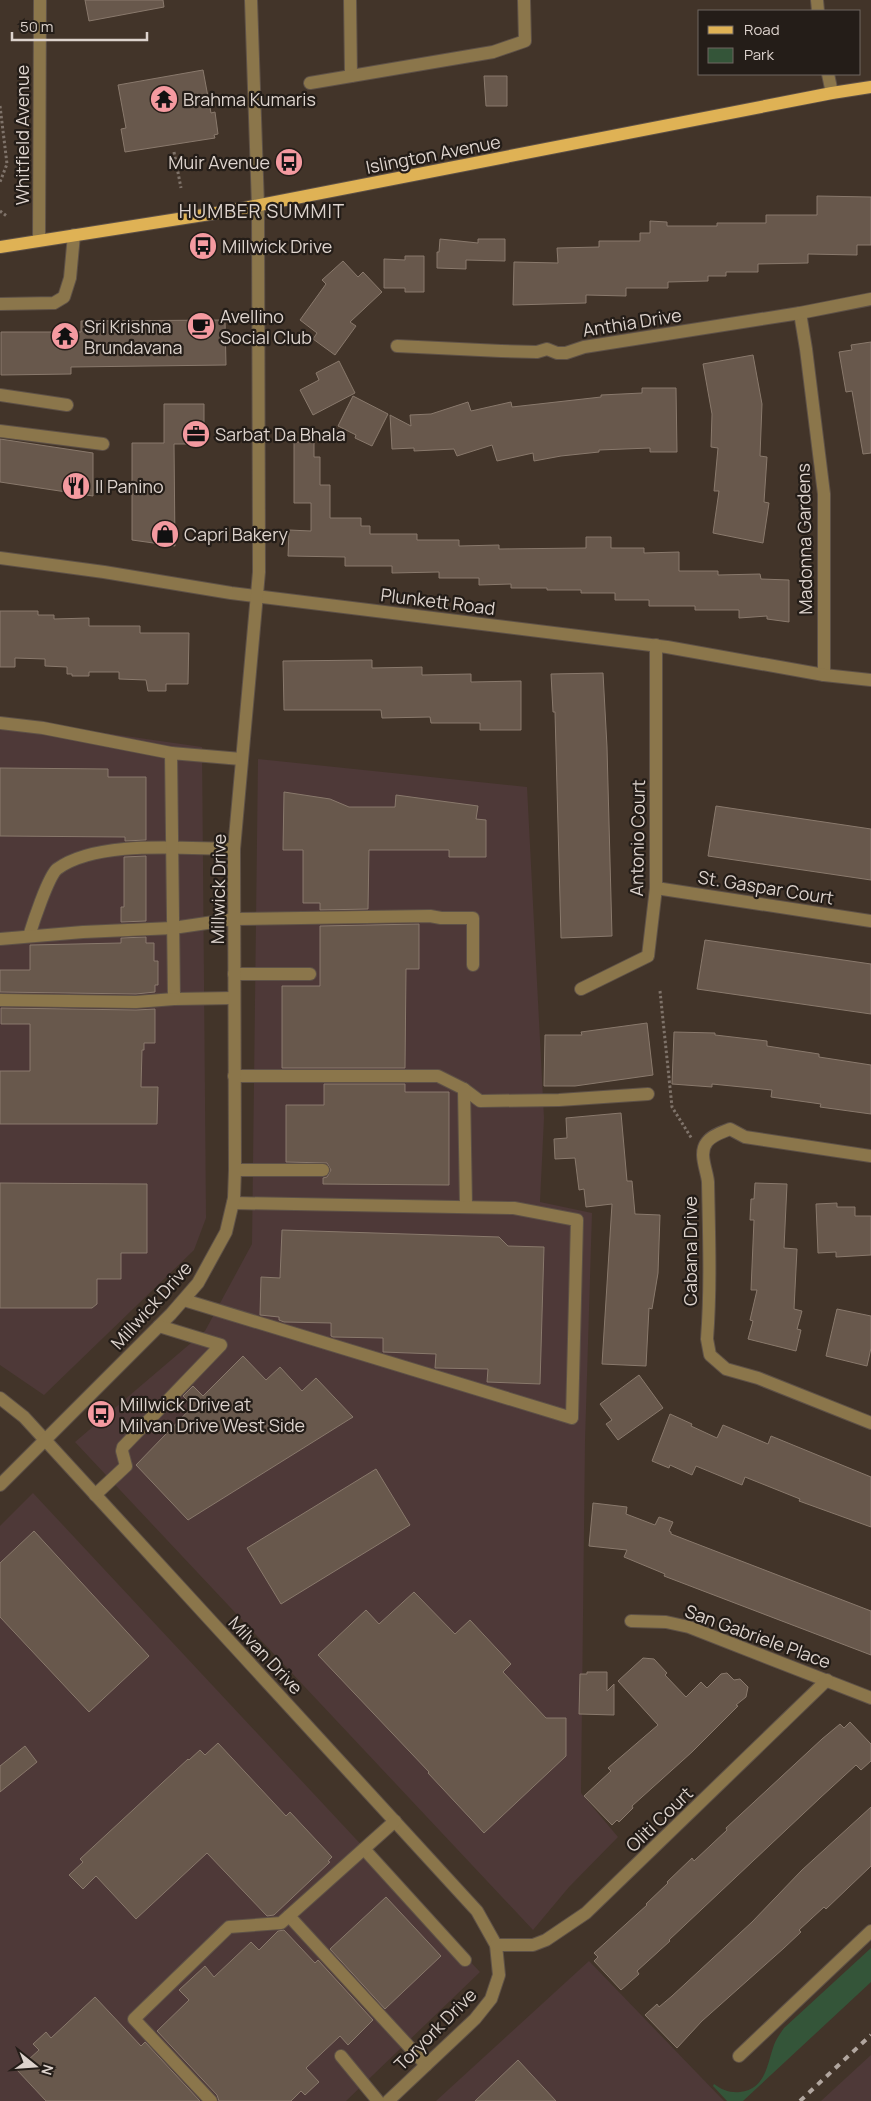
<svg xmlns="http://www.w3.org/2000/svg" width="871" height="2101" viewBox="0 0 871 2101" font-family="Manrope,sans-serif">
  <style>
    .industrial { fill: #4e3938 }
    .green { fill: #345539 }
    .building { fill: #68584c; stroke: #89796c }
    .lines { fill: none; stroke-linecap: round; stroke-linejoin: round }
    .minor-casing { stroke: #5e5147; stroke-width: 14 }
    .major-casing { stroke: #5e5147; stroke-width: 14 }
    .path { stroke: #7f736a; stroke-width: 3; stroke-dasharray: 2.5 2.5; stroke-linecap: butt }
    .minor { stroke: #8b764b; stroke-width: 12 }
    .major { stroke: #dfb255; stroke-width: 12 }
    .rail { stroke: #b1a69f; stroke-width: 4; stroke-dasharray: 6 6; stroke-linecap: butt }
    .labels { text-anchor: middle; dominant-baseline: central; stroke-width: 4.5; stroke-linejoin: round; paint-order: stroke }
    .poi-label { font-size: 18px; fill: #ddd3cd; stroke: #241d18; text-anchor: start }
    .street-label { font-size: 18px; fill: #ddd3cd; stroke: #241d18 }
    .neighbourhood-label { font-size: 19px; letter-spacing: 1px; fill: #ddd3cd; stroke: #241d18 }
  </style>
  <rect width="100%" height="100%" fill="#423429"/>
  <g class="industrial">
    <polygon points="0,718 202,747 206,1218 194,1250 44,1395 0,1365"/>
    <polygon points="258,759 527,787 544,1118 540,1202 592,1213 585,1441 581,1793 618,1837 569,1887 533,1930 75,1442 205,1331 252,1244"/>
    <polygon points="33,1493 480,1972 346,2101 0,2101 0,1526"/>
    <polygon points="589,1961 724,2101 436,2101"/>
    <polygon points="871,2055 871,2101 821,2101"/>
  </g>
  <path class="green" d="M871,1948V1982L743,2101H727L713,2086L714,2084C722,2090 730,2093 740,2092C766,2089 767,2064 774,2045C776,2039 780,2034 784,2028Z"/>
  <g class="building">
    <polygon points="85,0 163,0 164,7 89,21"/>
    <polygon points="203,70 211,113 215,112 218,134 214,135 215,138 125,152 121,129 126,128 118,85"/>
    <polygon points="484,76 507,76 507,106 486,106"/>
    <polygon points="817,196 871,197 871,245 857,245 857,255 808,254 808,263 758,264 758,272 726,272 726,276 708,276 708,281 668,282 668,288 626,288 626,296 586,295 586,303 513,305 514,262 558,263 557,248 599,247 599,241 640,241 640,233 650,233 650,221 667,222 667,226 717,226 717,223 766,223 766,215 817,215"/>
    <polygon points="440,239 478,243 478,239 505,239 505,261 466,260 466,269 437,268 437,252 439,252"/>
    <polygon points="405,256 424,256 424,292 405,292 405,288 384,288 384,259 405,260"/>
    <polygon points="343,261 358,277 363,272 382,292 350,322 356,326 335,355 313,339 317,333 300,320 326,284 322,280"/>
    <polygon points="225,320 226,365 71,367 71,374 1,375 1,332 81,332 81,321"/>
    <polygon points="871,342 871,453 863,454 852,391 846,392 839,352 852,350 851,345"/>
    <polygon points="753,355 762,404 760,456 767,457 764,502 769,503 763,543 713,533 719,491 714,491 718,448 711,447 712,414 703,364"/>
    <polygon points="339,361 355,393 313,415 300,390 319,380 316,373"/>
    <polygon points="642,388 676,388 677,452 650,452 650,448 599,450 599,452 561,456 534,461 533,453 497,461 492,445 457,456 454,449 414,451 414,448 392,449 390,415 411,426 410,415 431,414 468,402 471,411 511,402 512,407 601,397 601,395 642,393"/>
    <polygon points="353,396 388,414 372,446 355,438 356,435 338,426"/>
    <polygon points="164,404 204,404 204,444 174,444 175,546 132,540 132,443 164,443"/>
    <polygon points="0,439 93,453 93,496 0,482"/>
    <polygon points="294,442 314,442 314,457 320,457 320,485 330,485 330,518 361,518 361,526 370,526 370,534 417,534 417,540 459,540 459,546 499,545 499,549 586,548 586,537 611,537 611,548 644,548 644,553 679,552 679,571 718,571 718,575 760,574 761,579 789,580 789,622 767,619 767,616 739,618 739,610 695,610 695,606 649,606 649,600 615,600 615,593 581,593 581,590 547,590 547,588 511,588 511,584 479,585 479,578 439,578 439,572 392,573 392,566 345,566 345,557 288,556 289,530 311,531 311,503 294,503"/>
    <polygon points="0,611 38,611 38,615 54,615 54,619 89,618 89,626 140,626 140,633 189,633 188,684 166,684 166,691 148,691 146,680 119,679 119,672 89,672 89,676 72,676 72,674 67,674 67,667 45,666 45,659 15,658 15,667 0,667"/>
    <polygon points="372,660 372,668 422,667 422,675 471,674 471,682 521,681 521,730 480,730 480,723 431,723 430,717 382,718 381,710 284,710 283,661"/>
    <polygon points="603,673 607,747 612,936 561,938 555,712 553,712 551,674"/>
    <polygon points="0,768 108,769 108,777 146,777 146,840 125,841 125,837 0,836"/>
    <polygon points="284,792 330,799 349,807 395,807 396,795 478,806 476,819 486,820 486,857 449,857 449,850 369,850 368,909 320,910 320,903 303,903 303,850 283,850"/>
    <polygon points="716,806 871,829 871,880 708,856"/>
    <polygon points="146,856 146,921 121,922 121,907 124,907 124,857"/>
    <polygon points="419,924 419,969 406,969 405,1068 282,1068 282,986 320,986 320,926"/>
    <polygon points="146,937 146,943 154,943 154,961 158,961 158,985 155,985 155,992 136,994 0,992 0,970 30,970 30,945 121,943 121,938"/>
    <polygon points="705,940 871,964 871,1014 697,989"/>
    <polygon points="1,1008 136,1010 155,1009 155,1043 144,1043 144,1050 142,1050 141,1087 158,1087 157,1124 0,1124 0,1071 30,1071 30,1024 1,1024"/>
    <polygon points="647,1023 653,1075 575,1086 544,1086 545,1035 582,1035 581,1032"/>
    <polygon points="674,1032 715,1033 715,1035 767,1041 767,1046 819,1054 819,1057 871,1065 871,1114 820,1107 821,1104 771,1097 772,1090 712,1084 712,1087 672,1084"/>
    <polygon points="324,1084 405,1084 405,1092 449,1092 449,1185 323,1184 323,1178 327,1177 331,1170 327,1163 286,1162 286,1105 324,1105"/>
    <polygon points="621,1113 627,1181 632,1181 635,1214 660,1215 658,1273 652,1309 649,1308 646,1366 602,1364 612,1204 586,1207 584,1189 579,1190 575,1158 555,1159 554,1139 567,1138 566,1118"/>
    <polygon points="0,1183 147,1184 147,1253 121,1253 121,1279 97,1279 97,1304 92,1308 0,1308"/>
    <polygon points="755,1183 787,1184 784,1248 797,1249 794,1309 802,1311 797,1329 801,1330 796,1351 748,1339 753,1321 750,1320 757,1290 751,1290 754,1220 750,1220 751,1199 754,1199"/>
    <polygon points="837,1203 837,1207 855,1207 855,1216 871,1216 871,1255 836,1257 836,1252 818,1253 816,1204"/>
    <polygon points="282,1230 499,1237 508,1246 544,1247 540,1384 487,1382 488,1369 435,1368 436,1354 383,1352 383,1338 333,1337 331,1336 331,1323 284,1322 279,1320 279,1317 260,1315 261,1277 280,1278"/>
    <polygon points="837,1309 871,1316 871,1348 867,1366 826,1356"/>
    <polygon points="243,1356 266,1380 280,1367 302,1391 316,1378 353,1417 188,1520 136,1465 193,1406 183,1396 193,1386 203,1396"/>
    <polygon points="639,1375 663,1408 618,1440 606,1424 612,1420 600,1404"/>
    <polygon points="670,1414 692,1424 691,1426 717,1438 723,1425 768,1444 771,1436 871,1477 871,1527 799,1501 800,1499 745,1477 742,1485 696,1466 692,1475 670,1465 669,1468 652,1461"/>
    <polygon points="376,1469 410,1525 281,1604 247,1548"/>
    <polygon points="593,1503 627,1507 626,1514 655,1525 659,1517 673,1522 669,1531 671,1532 671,1534 871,1611 871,1655 664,1576 665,1574 624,1557 627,1550 589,1546"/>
    <polygon points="34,1531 149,1656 89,1712 0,1617 0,1563"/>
    <polygon points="414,1592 455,1634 470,1620 511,1664 503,1672 546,1718 566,1718 566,1756 484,1833 428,1773 429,1772 318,1655 366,1610 379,1624"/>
    <polygon points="643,1658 654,1659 667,1673 665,1675 686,1697 701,1682 707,1688 721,1674 727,1673 734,1680 740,1679 748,1687 746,1697 736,1705 738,1706 692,1752 632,1806 633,1808 619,1822 617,1820 612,1825 584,1796 611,1771 608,1768 658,1725 618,1681"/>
    <polygon points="587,1672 607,1672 607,1691 614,1684 614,1715 579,1714 580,1674 587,1674"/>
    <polygon points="850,1722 871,1744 871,1761 861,1770 856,1765 820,1798 669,1940 670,1941 637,1971 639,1974 621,1990 594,1961 598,1957 594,1953 647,1905 646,1904 668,1883 667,1882 692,1858 694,1861 727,1830 726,1828 822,1739 840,1724 844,1728"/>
    <polygon points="218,1743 286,1816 290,1812 332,1857 328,1861 330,1862 274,1915 267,1916 207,1853 136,1919 96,1876 83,1889 69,1875 83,1862 80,1859 188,1759 189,1760 200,1750 205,1755"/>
    <polygon points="25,1746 37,1762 0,1792 0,1766"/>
    <polygon points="871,1807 871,1866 826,1909 824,1907 799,1930 801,1932 784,1948 702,2021 677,2048 645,2015 657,2004 659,2007 672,1996 752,1922 802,1870"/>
    <polygon points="386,1897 441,1956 385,2009 330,1949"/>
    <polygon points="284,1930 315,1963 318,1960 373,2020 348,2045 340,2036 306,2068 319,2082 305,2095 301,2091 291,2101 219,2101 217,2095 157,2031 189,2000 179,1990 205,1966 214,1977 251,1942 259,1950 278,1931"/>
    <polygon points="95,1997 141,2046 145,2042 200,2101 46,2101 17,2070 39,2050 33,2044 46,2032 51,2038"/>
    <polygon points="518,2060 556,2101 475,2101"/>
  </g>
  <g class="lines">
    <defs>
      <g id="minor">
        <polyline points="350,0 351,76"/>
        <polyline points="817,0 818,11"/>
        <polyline points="828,74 832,93"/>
        <polyline points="310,83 493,52 525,41 524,0"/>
        <polyline points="39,240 40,0"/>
        <polyline points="0,304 54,303 64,297 70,278 74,235"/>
        <polyline points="800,313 806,349 824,494 824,675"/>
        <polyline points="397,346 501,351 537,352 547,349 557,353 566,353 584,347 800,313 871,299"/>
        <polyline points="0,395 67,405"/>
        <polyline points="0,431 103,444"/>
        <polyline points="0,558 104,572 231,593 667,647 824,675 871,680"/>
        <polyline points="0,723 43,728 171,753"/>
        <polyline points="656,888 871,921"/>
        <path d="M29,936C33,923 48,877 57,869C98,839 185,849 234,849"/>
        <polyline points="0,939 83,932 173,928 234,919 430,916 441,918 473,918 473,965"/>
        <polyline points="234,974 310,974"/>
        <polyline points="581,989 648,956 656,888 656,645"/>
        <polyline points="234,998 174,999 171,753 241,759"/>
        <polyline points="0,1000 136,1002 174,999"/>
        <polyline points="234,1076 438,1076 464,1089 480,1101 559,1100 648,1094"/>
        <polyline points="464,1089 466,1206"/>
        <path d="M871,1156L745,1137L730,1129C723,1132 712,1135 707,1142C698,1153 707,1170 708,1182C709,1234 711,1287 707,1339L710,1355L726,1369L758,1378L871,1423"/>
        <polyline points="235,1170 323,1170"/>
        <polyline points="184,1300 572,1418 577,1220 514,1208 233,1203"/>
        <polyline points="0,1398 24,1417 477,1911 496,1945 499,1975 491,1999 475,2019 388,2101"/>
        <polyline points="0,1485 171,1314 198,1283 226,1232 234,1198 235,1170 234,849 259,572 258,206 251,0"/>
        <polyline points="95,1495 126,1466 122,1451 123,1447 221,1345 159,1326"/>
        <polyline points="631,1621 666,1622 689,1627 871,1698"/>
        <polyline points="364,1849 465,1960"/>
        <polyline points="289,1916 426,2065"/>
        <polyline points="496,1945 533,1945 546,1940 586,1913 827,1680"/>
        <polyline points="341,2056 378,2101"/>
        <polyline points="739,2056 871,1931"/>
        <polyline points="211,2101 134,2019 229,1927 281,1923 395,1821"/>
      </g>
      <polyline id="major" points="0,247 229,211 832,93 871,87"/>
    </defs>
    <use href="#minor" class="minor-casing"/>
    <use href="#major" class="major-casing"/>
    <g class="path">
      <polyline points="0,106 7,164 0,182"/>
      <polyline points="174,152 181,188"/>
      <polyline points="0,211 8,217"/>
      <polyline points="660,991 672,1107 692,1139"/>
    </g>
    <use href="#minor" class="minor"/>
    <use href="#major" class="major"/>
    <polyline class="rail" points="800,2101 871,2035"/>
  </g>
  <defs>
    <symbol id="temple-disc" viewBox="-11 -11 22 22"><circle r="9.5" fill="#f49aa0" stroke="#241d18"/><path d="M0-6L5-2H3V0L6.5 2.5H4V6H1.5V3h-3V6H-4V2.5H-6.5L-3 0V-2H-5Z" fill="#111"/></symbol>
    <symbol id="bus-disc" viewBox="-11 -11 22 22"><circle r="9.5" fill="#f49aa0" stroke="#241d18"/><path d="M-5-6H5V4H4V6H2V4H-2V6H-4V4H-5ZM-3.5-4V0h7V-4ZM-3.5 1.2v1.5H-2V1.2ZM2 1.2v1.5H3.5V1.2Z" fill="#111"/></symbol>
    <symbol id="cafe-disc" viewBox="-11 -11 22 22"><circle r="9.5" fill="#f49aa0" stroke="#241d18"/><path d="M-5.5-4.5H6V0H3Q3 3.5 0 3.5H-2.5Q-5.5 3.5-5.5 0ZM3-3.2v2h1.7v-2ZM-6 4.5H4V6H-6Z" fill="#111"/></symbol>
    <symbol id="office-disc" viewBox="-11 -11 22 22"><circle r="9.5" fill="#f49aa0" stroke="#241d18"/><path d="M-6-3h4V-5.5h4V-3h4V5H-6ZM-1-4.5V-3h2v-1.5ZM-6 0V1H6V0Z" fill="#111"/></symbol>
    <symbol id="restaurant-disc" viewBox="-11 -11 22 22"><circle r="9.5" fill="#f49aa0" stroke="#241d18"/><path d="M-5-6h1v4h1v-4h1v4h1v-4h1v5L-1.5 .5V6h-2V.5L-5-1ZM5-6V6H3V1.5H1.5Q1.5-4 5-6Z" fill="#111"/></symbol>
    <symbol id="shop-disc" viewBox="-11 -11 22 22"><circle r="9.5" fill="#f49aa0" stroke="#241d18"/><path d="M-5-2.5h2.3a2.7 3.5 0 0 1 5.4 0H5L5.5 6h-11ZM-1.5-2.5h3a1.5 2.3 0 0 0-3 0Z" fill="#111"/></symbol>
  </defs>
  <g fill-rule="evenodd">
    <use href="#temple-disc" x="148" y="83" width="32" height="32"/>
    <use href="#bus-disc" x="273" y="146" width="32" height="32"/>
    <use href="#bus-disc" x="187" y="230" width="32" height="32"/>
    <use href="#cafe-disc" x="185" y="310" width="32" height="32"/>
    <use href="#temple-disc" x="49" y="320" width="32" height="32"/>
    <use href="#office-disc" x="180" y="418" width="32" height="32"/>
    <use href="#restaurant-disc" x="60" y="470" width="32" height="32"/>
    <use href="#shop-disc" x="149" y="518" width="32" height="32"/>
    <use href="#bus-disc" x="85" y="1398" width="32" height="32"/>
  </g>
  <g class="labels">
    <g class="poi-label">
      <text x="183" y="99">Brahma Kumaris</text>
      <text x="270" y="162" text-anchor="end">Muir Avenue</text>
      <text x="222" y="246">Millwick Drive</text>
      <text x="220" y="316">Avellino<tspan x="220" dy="21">Social Club</tspan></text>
      <text x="84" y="326">Sri Krishna<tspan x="84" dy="21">Brundavana</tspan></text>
      <text x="215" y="434">Sarbat Da Bhala</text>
      <text x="95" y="486">Il Panino</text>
      <text x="184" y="534">Capri Bakery</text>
      <text x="120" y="1404">Millwick Drive at<tspan x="120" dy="21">Milvan Drive West Side</tspan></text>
    </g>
    <g class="street-label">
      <text transform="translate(22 135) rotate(-90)">Whitfield Avenue</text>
      <text transform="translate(433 154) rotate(-11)">Islington Avenue</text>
      <text transform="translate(632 322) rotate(-9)">Anthia Drive</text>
      <text transform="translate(804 539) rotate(-91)">Madonna Gardens</text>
      <text transform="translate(438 601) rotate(7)">Plunkett Road</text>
      <text transform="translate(637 838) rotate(-89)">Antonio Court</text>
      <text transform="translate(766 887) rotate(9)">St. Gaspar Court</text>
      <text transform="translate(218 889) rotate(-89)">Millwick Drive</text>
      <text transform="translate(690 1251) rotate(-90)">Cabana Drive</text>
      <text transform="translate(151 1305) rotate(-48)">Millwick Drive</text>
      <text transform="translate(758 1636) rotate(20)">San Gabriele Place</text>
      <text transform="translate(266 1655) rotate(47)">Milvan Drive</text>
      <text transform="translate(659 1819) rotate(-44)">Oliti Court</text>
      <text transform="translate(435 2029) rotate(-45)">Toryork Drive</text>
    </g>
    <g class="neighbourhood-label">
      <text x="262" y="211">HUMBER SUMMIT</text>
    </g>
  </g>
  <rect x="698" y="10" width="162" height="65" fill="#241d18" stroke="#6e6660"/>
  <rect x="708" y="26" width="25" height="8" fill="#dfb255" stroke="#6e6660"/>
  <text x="744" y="35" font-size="15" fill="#ddd3cd">Road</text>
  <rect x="708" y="48" width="25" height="15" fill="#345539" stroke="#6e6660"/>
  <text x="744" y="60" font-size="15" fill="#ddd3cd">Park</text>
  <g transform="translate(35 2066) rotate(107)" stroke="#241d18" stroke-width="4" paint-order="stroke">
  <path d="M0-4L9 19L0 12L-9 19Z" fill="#ddd3cd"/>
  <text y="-8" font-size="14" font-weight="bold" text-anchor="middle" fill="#ddd3cd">N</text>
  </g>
  <path d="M12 32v8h135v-8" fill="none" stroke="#ddd3cd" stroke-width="2.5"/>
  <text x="20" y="32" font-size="15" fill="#ddd3cd" stroke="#241d18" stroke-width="4" paint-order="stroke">50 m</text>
</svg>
